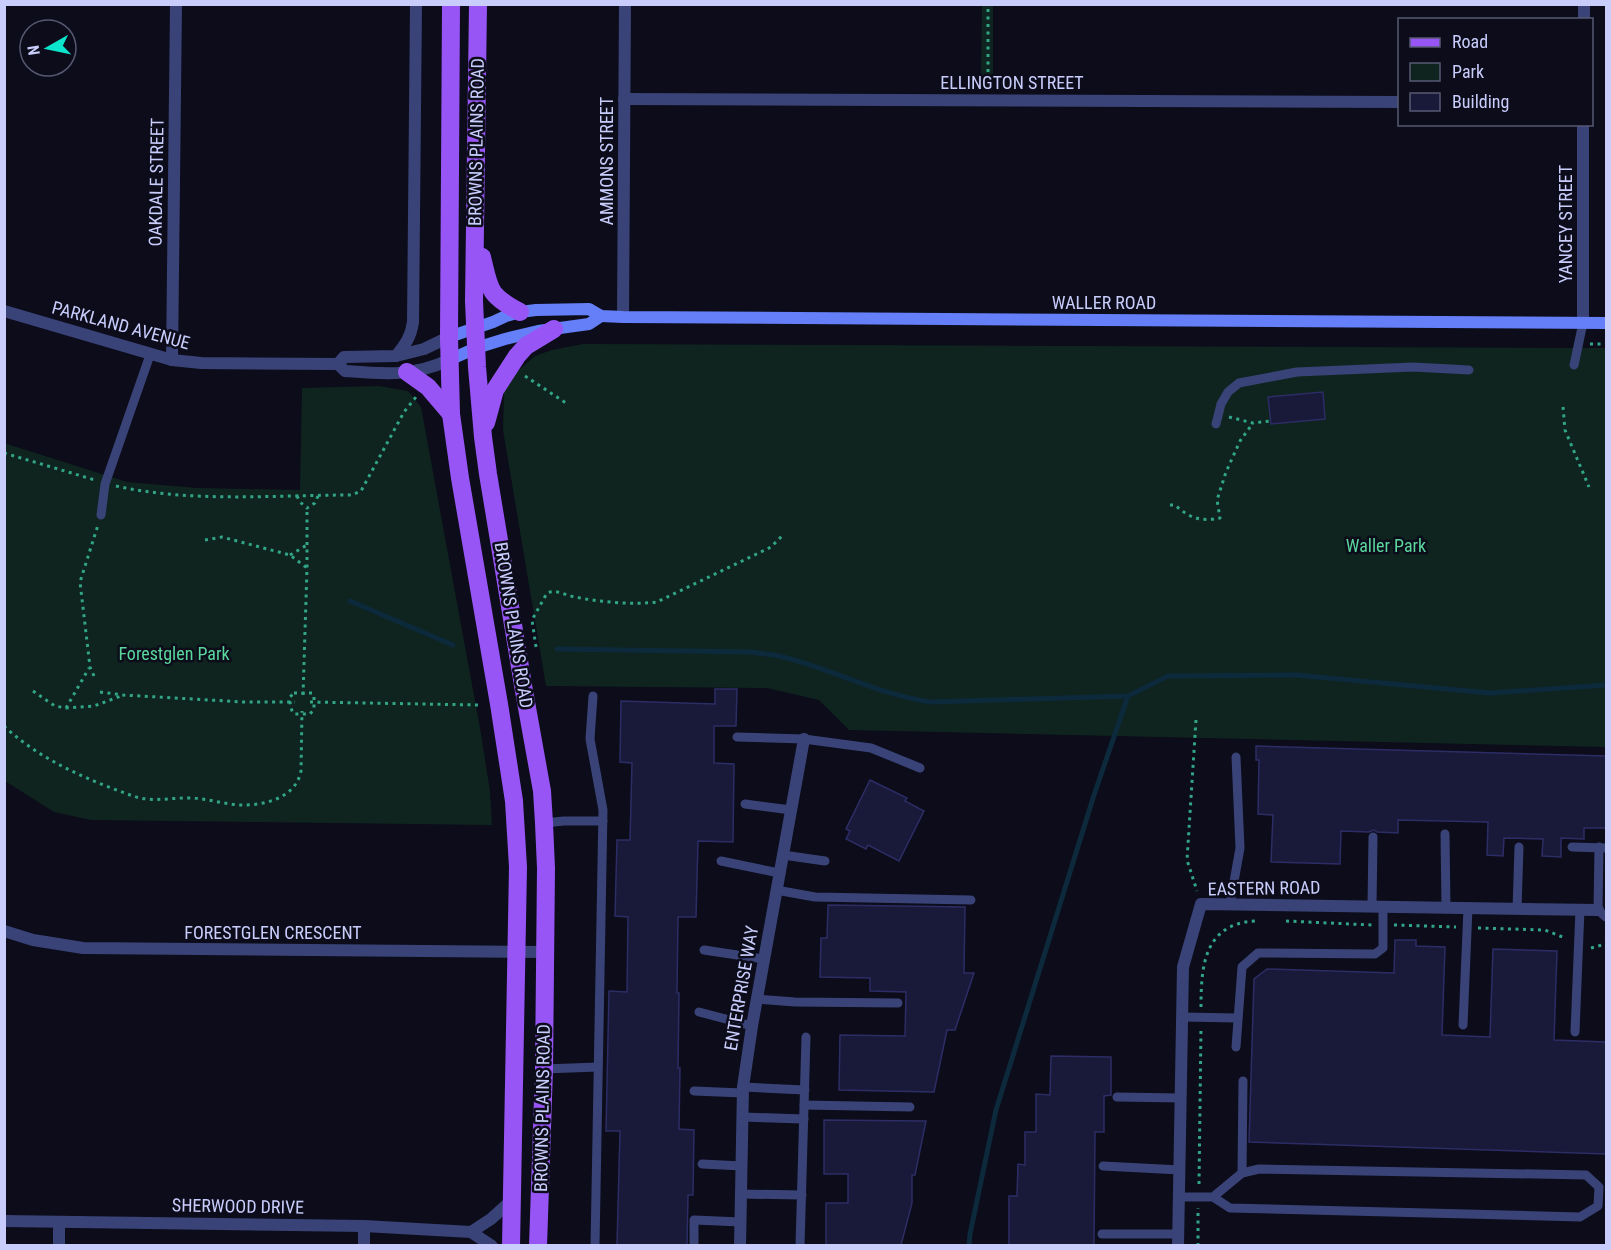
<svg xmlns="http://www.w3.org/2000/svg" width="1611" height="1250" viewBox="0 0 1611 1250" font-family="'Roboto Condensed',sans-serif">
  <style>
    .green { fill: #0f241f }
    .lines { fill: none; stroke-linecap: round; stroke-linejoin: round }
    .stream { stroke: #0d293c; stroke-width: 5 }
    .building { fill: #19193a; stroke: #2c2d65; stroke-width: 1.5 }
    .path { stroke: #32a587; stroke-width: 3; stroke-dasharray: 3 4.5; stroke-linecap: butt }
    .lane { stroke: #394377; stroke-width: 9 }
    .street { stroke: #394377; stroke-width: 12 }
    .secondary { stroke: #647ff7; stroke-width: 12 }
    .primary { stroke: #9855f6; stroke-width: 18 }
    .labels { text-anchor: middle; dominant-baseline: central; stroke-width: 5; stroke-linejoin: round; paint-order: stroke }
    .street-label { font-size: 18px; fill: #c8cdfc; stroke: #0c0c1a }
    .park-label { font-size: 18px; fill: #59d79d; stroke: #0c0c1a }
  </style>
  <rect width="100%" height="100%" fill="#0c0c1a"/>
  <g class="green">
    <polygon points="982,5 993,5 993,79 981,78"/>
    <polygon points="583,344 1606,348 1606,747 849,730 819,700 767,688 546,686 503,430 504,391 513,375 535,356 552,350"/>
    <polygon points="379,386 408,391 421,407 480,728 490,791 492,825 91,820 54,812 5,781 4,443 127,482 197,488 300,490 302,388"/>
  </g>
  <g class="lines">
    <g class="stream">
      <polyline points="350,601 453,645"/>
      <path d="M557,649L752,652C761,654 771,654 779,656C831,668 878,695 931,702L1128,696"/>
      <polyline points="969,1246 970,1234 996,1110 1094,795 1128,696 1168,676 1296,675 1490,693 1606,685"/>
    </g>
  </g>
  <g class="building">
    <polygon points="1323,392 1325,419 1271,424 1268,397"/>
    <polygon points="715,689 737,689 736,726 714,726 714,763 734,764 733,842 698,841 696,917 678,917 677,993 679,993 678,1068 680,1068 679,1129 694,1130 693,1195 688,1195 687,1245 617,1245 620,1131 606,1131 609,991 627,992 628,917 615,916 617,840 630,840 632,763 620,762 621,701 715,704"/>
    <polygon points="1256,746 1606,756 1606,828 1584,828 1584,839 1561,838 1561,857 1542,856 1543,839 1504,838 1503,856 1487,855 1488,822 1398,820 1398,833 1377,832 1374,830 1369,832 1341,831 1340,864 1271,862 1273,815 1258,814 1259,760 1256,760"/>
    <polygon points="870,780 907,798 905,801 924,811 899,861 868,845 866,849 846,839 850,831 846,829"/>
    <polygon points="828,905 965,907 964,973 974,973 955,1030 947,1030 934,1092 839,1090 840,1035 905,1036 906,992 870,991 870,978 820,977 821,938 827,938"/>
    <polygon points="1395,940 1416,940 1416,946 1445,947 1442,1035 1490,1037 1493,949 1557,951 1554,1040 1606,1042 1606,1154 1249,1142 1254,979 1267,969 1394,973"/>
    <polygon points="1051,1056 1111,1057 1111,1095 1104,1096 1104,1132 1095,1132 1094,1245 1009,1245 1009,1196 1017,1196 1018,1164 1025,1165 1025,1132 1036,1132 1036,1094 1050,1095"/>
    <polygon points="824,1120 926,1121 915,1175 912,1175 912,1203 901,1245 826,1245 826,1203 848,1203 848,1174 824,1174"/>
  </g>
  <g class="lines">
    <g class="path">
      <polyline points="988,87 988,4"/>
      <polyline points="1590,344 1606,344"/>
      <polyline points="525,376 566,403"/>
      <polyline points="1563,407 1565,430 1589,487"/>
      <polyline points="1229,417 1253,423 1270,421"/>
      <polyline points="4,453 95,480"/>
      <path d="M116,486C193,503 274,495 352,495L361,491L404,412L416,397"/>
      <polyline points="297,496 300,502 307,508 315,503 318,496"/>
      <path d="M1170,505H1175C1189,518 1201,522 1220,518L1217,500L1226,472L1240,441L1253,423"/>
      <polyline points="205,540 222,537 290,555 307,568"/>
      <polyline points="290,555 307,545"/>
      <path d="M536,647L532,620L547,593C557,589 564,595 575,597C599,602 633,605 657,602L771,547L783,535"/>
      <polyline points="94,676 90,667 80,582 98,525"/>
      <polyline points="33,691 55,706 66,708 94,706 121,696"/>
      <polyline points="100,692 123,695 244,702 295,702"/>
      <path d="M294,693H312L314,697V709L310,714H294C290,708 290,704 290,697Z"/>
      <polyline points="303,695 307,568 307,508"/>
      <polyline points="310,702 478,705"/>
      <polyline points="66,708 89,668"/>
      <polyline points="1196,720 1187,860 1197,891"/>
      <path d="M4,726C40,760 88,780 133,796C153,803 172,797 193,798C210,799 226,805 243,805C267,805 296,797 301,771L302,711"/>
      <polyline points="1286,921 1372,925"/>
      <polyline points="1394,925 1456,927"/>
      <polyline points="1478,928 1545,930 1565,938"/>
      <polyline points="1591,948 1606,944"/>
      <path d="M1201,1007C1201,966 1204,924 1255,921"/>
      <polyline points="1199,1184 1201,1028"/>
      <polyline points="1198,1246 1198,1208"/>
    </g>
    <g class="lane">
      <polyline points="1574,365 1583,323"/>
      <polyline points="1216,424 1221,404 1228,392 1239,383 1297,372 1413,367 1469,370"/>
      <polyline points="101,515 105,484 150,355"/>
      <polyline points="593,696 590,739 603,810 595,1246"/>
      <polyline points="737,737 804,739 871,748 920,768"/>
      <polyline points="745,804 791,810"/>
      <polyline points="544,823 564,821 603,821"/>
      <polyline points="1445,834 1446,908"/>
      <polyline points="1572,847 1606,848"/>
      <polyline points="1599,847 1598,910 1606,917"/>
      <polyline points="783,855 825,861"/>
      <polyline points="721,861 779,873"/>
      <polyline points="776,890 815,897 971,900"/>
      <polyline points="1230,904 1240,848 1236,757"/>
      <polyline points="1372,906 1373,837"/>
      <polyline points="1517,909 1519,847"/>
      <polyline points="704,950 764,959"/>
      <polyline points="757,999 795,1002 898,1003"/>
      <polyline points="699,1012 752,1026"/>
      <polyline points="1182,1017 1237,1018"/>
      <polyline points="1463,1025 1468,908"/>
      <polyline points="1575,1032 1580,909"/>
      <polyline points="1236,1047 1242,967 1258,953 1375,954 1383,948 1383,907"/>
      <polyline points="544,1069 598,1067"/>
      <polyline points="743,1087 805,1090"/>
      <polyline points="694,1091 743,1093"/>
      <polyline points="1117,1097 1181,1098"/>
      <polyline points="804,1105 910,1107"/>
      <polyline points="743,1117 804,1119"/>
      <polyline points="702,1164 742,1166"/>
      <polyline points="1103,1166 1180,1170"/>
      <polyline points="1242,1173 1243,1081"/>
      <polyline points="741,1194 802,1195"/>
      <polyline points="1179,1197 1213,1197 1242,1173 1259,1169 1586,1175 1599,1187 1598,1206 1580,1217 1230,1208 1213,1197"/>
      <polyline points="1102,1234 1178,1234"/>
      <polyline points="694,1246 694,1220 741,1222"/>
      <polyline points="800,1246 806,1037"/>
    </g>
    <g class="street">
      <polyline points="1584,20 1584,4"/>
      <polyline points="624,99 1400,102"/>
      <polyline points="1583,124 1583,323"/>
      <path d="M4,311L172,360L201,363L338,364L345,371C384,374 412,377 449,360"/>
      <polyline points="623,317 625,4"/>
      <path d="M396,356C405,345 411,337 413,322L416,4"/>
      <polyline points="172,360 176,4"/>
      <polyline points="338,364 344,357 396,356 424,349 449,337"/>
      <polyline points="4,931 33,940 83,948 544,952"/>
      <polyline points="4,1221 364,1226 471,1232 492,1246"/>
      <polyline points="471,1232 491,1219 512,1200"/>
      <polyline points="59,1246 59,1222"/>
      <polyline points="364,1246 364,1226"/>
      <polyline points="740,1246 743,1087 752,1026 804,739"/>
      <polyline points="1178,1246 1183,967 1201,904 1598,910"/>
    </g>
    <g class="secondary">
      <polyline points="449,337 493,322 506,316 520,312 536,310 589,309 601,316 623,317 1606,323"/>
      <polyline points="449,360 476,348 505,339 538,331 589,324 601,316"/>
    </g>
    <g class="primary">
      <polyline points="451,4 449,337 451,414 460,478 499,704 514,801 518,867 511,1246"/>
      <polyline points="478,4 474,301 477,367 483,437 488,474 524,691 542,791 544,823 546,868 544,1069 538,1246"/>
      <path d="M482,257C490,290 488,295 520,312"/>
      <polyline points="407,372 428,387 451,414"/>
      <polyline points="486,423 495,390 517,356 526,346 554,329"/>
    </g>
  </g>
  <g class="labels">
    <g class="street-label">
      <text x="1012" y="82">ELLINGTON STREET</text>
      <text transform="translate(476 142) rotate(-89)">BROWNS PLAINS ROAD</text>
      <text transform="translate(606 161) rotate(-90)">AMMONS STREET</text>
      <text transform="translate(156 182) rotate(-89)">OAKDALE STREET</text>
      <text transform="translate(1565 224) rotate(-90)">YANCEY STREET</text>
      <text x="1104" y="302">WALLER ROAD</text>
      <text transform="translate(121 325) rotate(15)">PARKLAND AVENUE</text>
      <text transform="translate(514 625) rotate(81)">BROWNS PLAINS ROAD</text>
      <text transform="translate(1264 888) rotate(-1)">EASTERN ROAD</text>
      <text x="273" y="932">FORESTGLEN CRESCENT</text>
      <text transform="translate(741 988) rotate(-80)">ENTERPRISE WAY</text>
      <text transform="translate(542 1108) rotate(-89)">BROWNS PLAINS ROAD</text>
      <text transform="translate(238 1206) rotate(1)">SHERWOOD DRIVE</text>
    </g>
    <g class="park-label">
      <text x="1386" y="545">Waller Park</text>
      <text x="174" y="653">Forestglen Park</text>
    </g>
  </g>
  <rect width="1611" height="1250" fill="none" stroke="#c8cdfc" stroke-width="12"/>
  <rect x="1398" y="18" width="195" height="108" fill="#0c0c1a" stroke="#575974" stroke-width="1.5"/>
  <rect x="1410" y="38" width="30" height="9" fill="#9855f6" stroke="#575974" stroke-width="1.5"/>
  <text x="1452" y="48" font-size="18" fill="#c8cdfc">Road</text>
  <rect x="1410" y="63" width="30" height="18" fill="#0f241f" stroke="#575974" stroke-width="1.5"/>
  <text x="1452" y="78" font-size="18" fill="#c8cdfc">Park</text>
  <rect x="1410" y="93" width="30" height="18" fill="#19193a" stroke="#575974" stroke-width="1.5"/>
  <text x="1452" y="108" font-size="18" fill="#c8cdfc">Building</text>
  <g transform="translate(48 48) rotate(261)"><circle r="28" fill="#0c0c1a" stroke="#575974" stroke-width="1.5"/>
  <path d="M0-4.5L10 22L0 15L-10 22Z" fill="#0ce4cc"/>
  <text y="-9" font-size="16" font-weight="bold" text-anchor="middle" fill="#c8cdfc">N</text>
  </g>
</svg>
